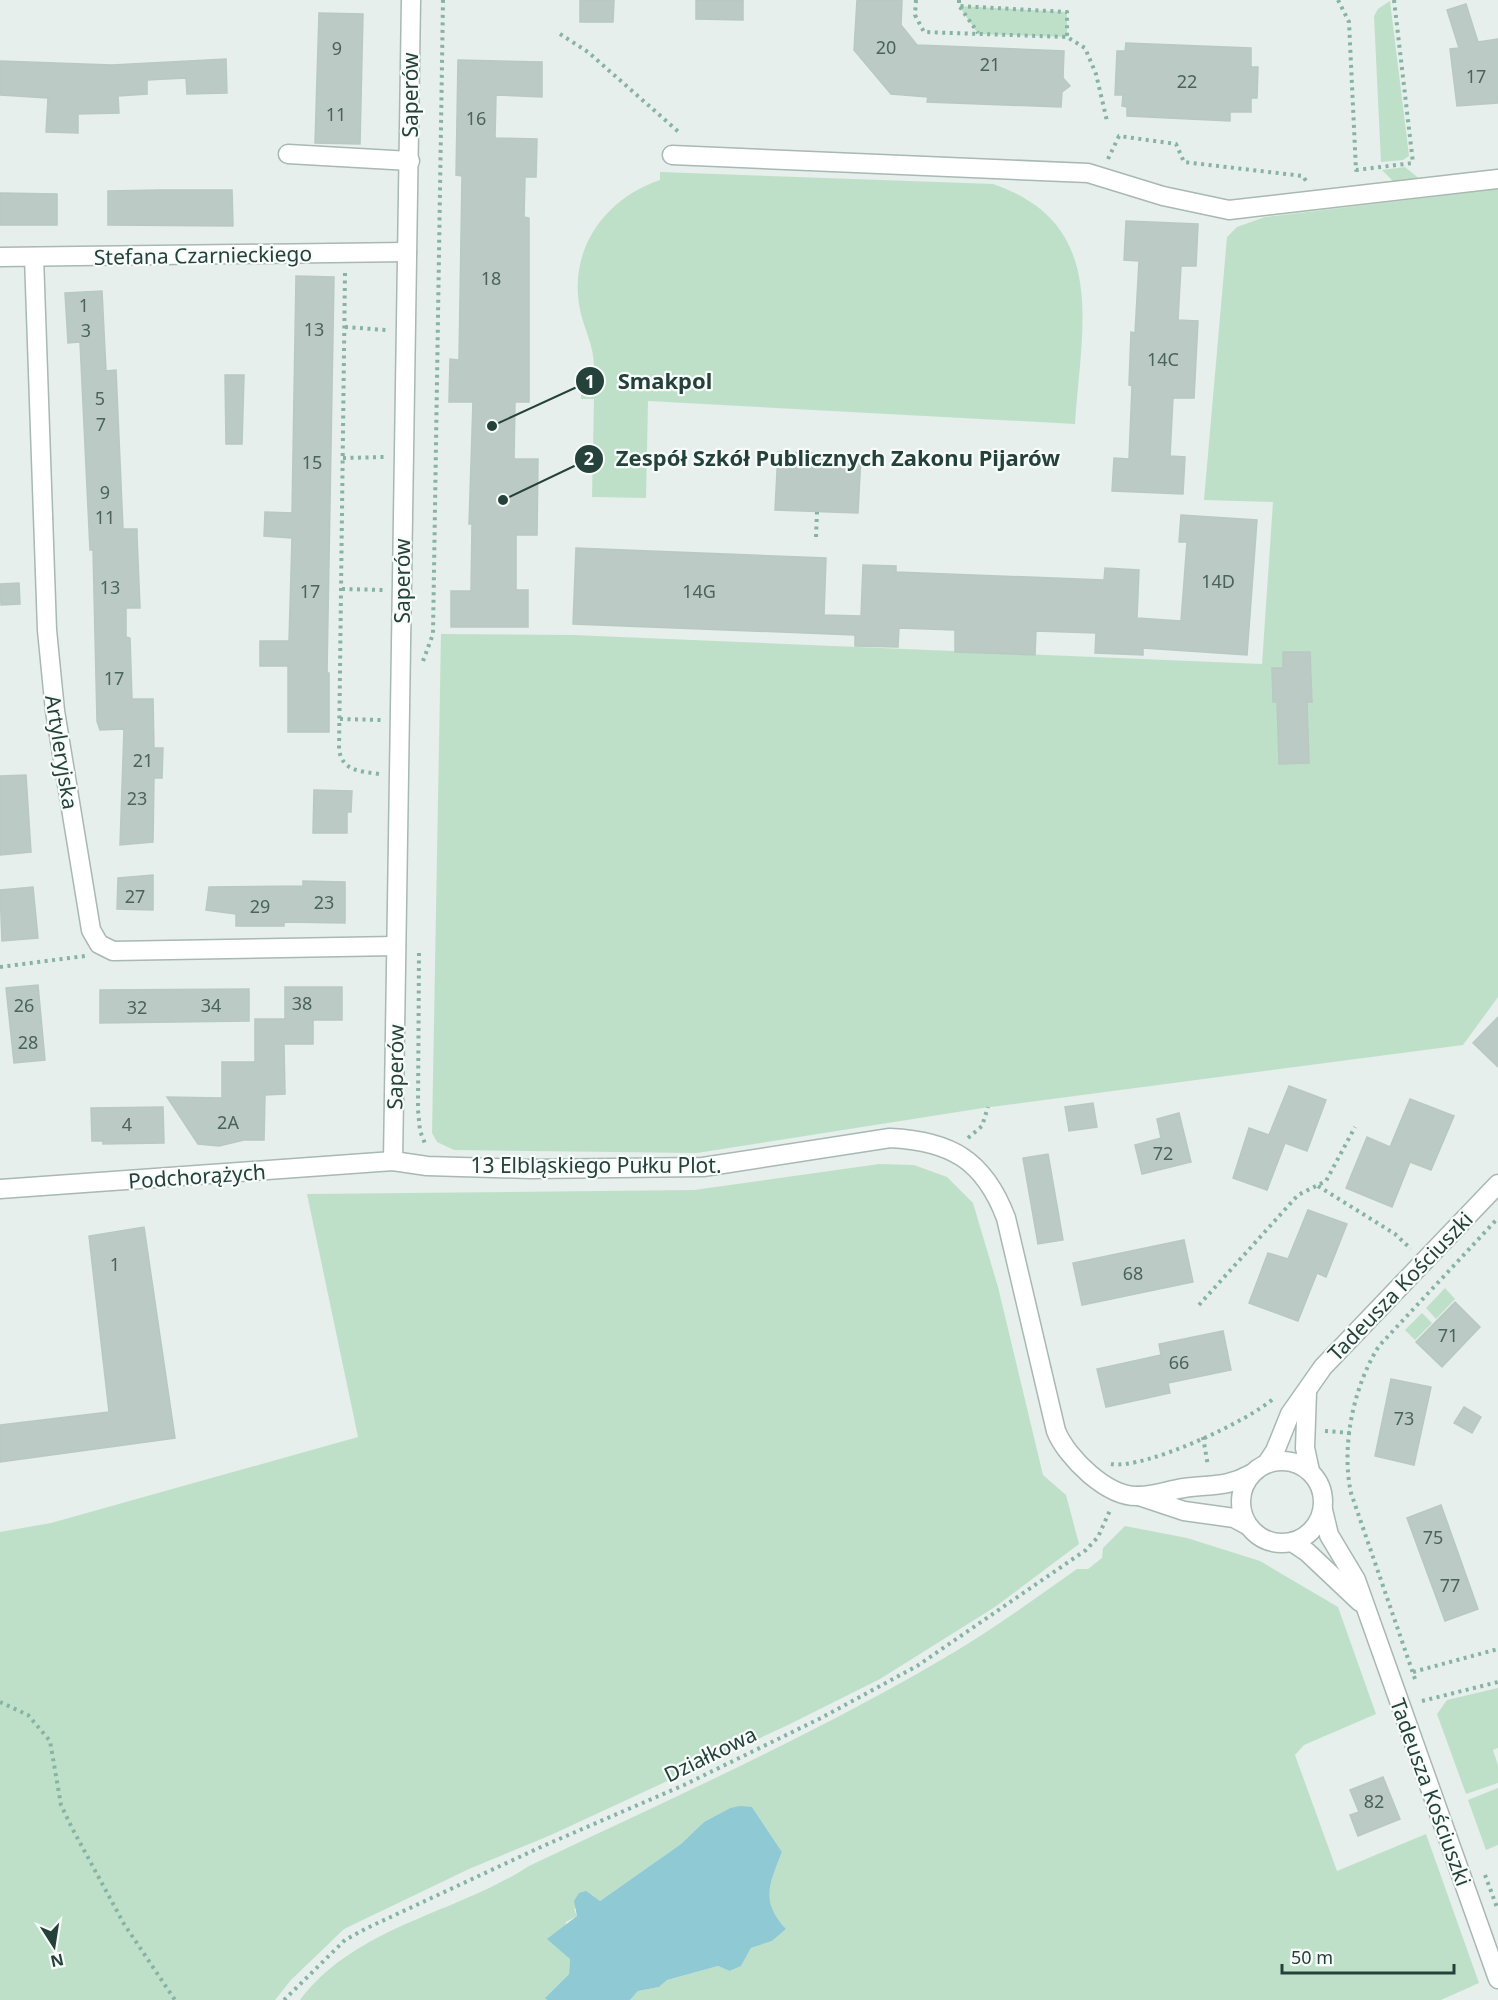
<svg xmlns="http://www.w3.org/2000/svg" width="1498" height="2000" viewBox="0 0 1498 2000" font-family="'Noto Sans',sans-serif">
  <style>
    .green { fill: #bfe0c8 }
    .water { fill: #8ec9d4 }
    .building { fill: #bbcac4; stroke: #b8c9c2; stroke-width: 1.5 }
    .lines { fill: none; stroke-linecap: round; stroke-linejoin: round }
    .minor-casing { stroke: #a8b8b2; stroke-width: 21 }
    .path { stroke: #86b3a5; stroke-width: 4; stroke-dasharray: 3 4.5; stroke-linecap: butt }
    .minor { stroke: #fff; stroke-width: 18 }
    .labels { text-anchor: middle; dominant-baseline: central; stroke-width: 4.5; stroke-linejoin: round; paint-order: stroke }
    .number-label { font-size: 18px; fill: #4a645c }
    .street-label { font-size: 21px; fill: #24423a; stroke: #f7fbf9 }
    .leader { fill: none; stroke: #24423a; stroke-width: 2 }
    .callout-dot { fill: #24423a; stroke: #f7fbf9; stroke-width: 2 }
    .mark-label { font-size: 18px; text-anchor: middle; font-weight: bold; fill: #fff }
    .callout-label { font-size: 22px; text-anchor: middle; font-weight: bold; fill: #24423a; stroke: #f7fbf9; stroke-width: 4.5; stroke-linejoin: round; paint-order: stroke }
  </style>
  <rect width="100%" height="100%" fill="#e6efeb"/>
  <g class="green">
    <polygon points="1390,1 1409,156 1403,160 1381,162 1374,16 1378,9"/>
    <polygon points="959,6 1067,12 1067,37 978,34"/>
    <polygon points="1405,167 1421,180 1393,181 1382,170"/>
    <path d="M660,172L993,184C1110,224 1081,327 1075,424L648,401L646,498L592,497L594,399H581V372L594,373C595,348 587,337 581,314C566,253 603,199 660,180Z"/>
    <polygon points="1498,189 1498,997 1463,1045 983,1108 697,1153 454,1150 437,1142 432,1133 441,634 573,635 1262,664 1273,502 1204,500 1227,237 1237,227 1265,217"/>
    <polygon points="879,1164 914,1165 947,1177 973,1203 998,1287 1043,1475 1066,1495 1079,1544 995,1607 880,1679 788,1725 551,1835 469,1869 344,1929 291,1980 275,2000 0,2000 0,1532 51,1523 358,1437 307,1194 694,1190"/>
    <polygon points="1445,1288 1455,1299 1436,1319 1426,1308"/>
    <polygon points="1422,1313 1432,1323 1415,1340 1405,1330"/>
    <path d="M1125,1526L1187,1538L1260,1561L1338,1607L1376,1714L1304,1745L1295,1755L1337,1871L1426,1834L1479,1983L1441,2000H630L638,1991L659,1987L667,1980L718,1966L731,1971L741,1966L751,1948L772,1941L786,1929C759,1900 769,1885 782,1852L752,1807L730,1808L704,1822L681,1844L600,1901L591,1897L574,1909L577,1916L566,1922L564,1953L570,1959L569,1974L546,1997L547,2000H300C356,1926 455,1914 529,1866C672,1798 819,1733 956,1651C998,1626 1037,1597 1077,1569H1088L1102,1558L1103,1548Z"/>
    <polygon points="1498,1688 1498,1748 1493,1750 1498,1765 1498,1783 1466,1794 1437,1714 1447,1700"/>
    <polygon points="1498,1788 1498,1845 1486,1850 1468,1800"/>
  </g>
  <path class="water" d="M740,1806L752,1807L782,1852C769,1885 760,1901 786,1929L772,1941L751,1948L741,1966L730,1971L718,1966L667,1980L659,1987L638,1991L630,2000H547L545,1998L569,1974L570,1959L547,1939L577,1916L574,1901L579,1893L586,1891L600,1901L681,1844L704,1822L730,1808Z"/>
  <g class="building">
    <polygon points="580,0 614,0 613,22 580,22"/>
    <polygon points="696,0 743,0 743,20 696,19"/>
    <polygon points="857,0 902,0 901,25 917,45 1064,51 1063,78 1070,86 1062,92 1061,107 927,102 928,97 891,94 854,50"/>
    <polygon points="1466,4 1478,42 1498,39 1498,103 1457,106 1450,49 1459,48 1447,10"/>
    <polygon points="319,13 363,14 360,144 315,143"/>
    <polygon points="1126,43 1251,48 1251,67 1258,67 1257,98 1251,98 1251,112 1230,112 1230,121 1127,116 1127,107 1122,106 1123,95 1115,95 1117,51 1125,51"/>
    <polygon points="226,59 227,93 187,94 186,78 147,80 147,94 118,96 119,113 78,114 78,133 46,132 48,98 0,95 0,61 112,65"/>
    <polygon points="458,60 542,62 542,97 496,95 495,138 537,139 536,177 525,177 524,217 529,218 529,402 515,402 514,459 538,459 537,535 516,535 516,590 528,590 528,627 451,627 451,591 471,591 472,524 469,524 473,402 449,402 450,359 459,360 462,176 456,175"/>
    <polygon points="159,190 232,190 233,226 108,225 108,191"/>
    <polygon points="0,193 57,194 57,225 0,225"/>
    <polygon points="1126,221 1198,224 1196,266 1181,266 1178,320 1198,321 1194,398 1173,398 1170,456 1185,457 1183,494 1112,491 1114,458 1129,459 1132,386 1129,385 1131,332 1135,333 1139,261 1124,260"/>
    <polygon points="296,276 334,277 327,673 329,673 329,732 288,732 288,666 260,666 260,641 289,641 292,538 264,536 265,512 292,513"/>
    <polygon points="102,291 106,371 116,370 123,529 137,529 137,536 140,608 126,608 126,637 130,638 132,699 153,699 154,748 163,748 162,778 154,778 153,842 120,845 124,729 100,730 97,721 93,550 90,550 80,342 68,343 65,293"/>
    <polygon points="225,375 244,375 242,444 226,444"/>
    <polygon points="778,452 861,455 858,513 775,510"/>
    <polygon points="1181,515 1257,520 1247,655 1143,648 1143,655 1095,653 1096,633 1036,631 1035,655 955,652 955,630 899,628 898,647 855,646 855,635 573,624 576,548 826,558 824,615 861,616 863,565 896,566 896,572 1104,580 1105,568 1139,570 1137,618 1181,621 1187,542 1179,542"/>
    <polygon points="19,583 20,604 1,605 0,584"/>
    <polygon points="1283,652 1310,652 1312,702 1307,702 1309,763 1279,764 1277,702 1273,702 1272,668 1283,668"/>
    <polygon points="26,775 31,852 0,855 0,776"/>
    <polygon points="314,790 352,791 351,812 347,812 347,833 313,833"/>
    <polygon points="153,875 153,910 117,909 118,878"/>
    <polygon points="303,881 345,882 345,923 284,922 284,926 236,926 236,914 206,910 209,887 303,886"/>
    <polygon points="33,887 38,938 2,941 0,890"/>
    <polygon points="38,985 45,1060 14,1063 6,988"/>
    <polygon points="285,987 342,987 342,1020 313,1020 313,1044 284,1044 285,1094 265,1095 264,1140 244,1140 219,1146 198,1144 167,1097 222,1098 222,1062 255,1062 255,1019 285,1019"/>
    <polygon points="249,989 249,1021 100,1023 100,990"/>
    <polygon points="1498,1017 1498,1067 1473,1043"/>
    <polygon points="1289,1086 1326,1100 1307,1151 1285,1143 1267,1190 1233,1178 1249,1128 1269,1135"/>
    <polygon points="1410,1099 1454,1116 1431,1170 1410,1162 1392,1207 1346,1188 1367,1137 1390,1147"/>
    <polygon points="1093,1103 1097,1127 1069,1131 1065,1107"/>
    <polygon points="163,1107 164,1143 103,1144 103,1141 92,1141 91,1108"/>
    <polygon points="1179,1113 1191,1162 1142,1174 1135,1145 1161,1138 1157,1119"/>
    <polygon points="1048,1154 1063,1240 1038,1244 1023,1158"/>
    <polygon points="1308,1210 1347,1224 1326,1277 1317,1273 1298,1321 1249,1303 1268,1253 1288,1259"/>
    <polygon points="144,1227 175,1438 0,1462 0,1425 109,1412 89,1236"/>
    <polygon points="1184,1240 1193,1282 1082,1305 1073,1263"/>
    <polygon points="1455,1302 1480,1327 1442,1367 1416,1342"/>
    <polygon points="1223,1331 1231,1370 1168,1383 1170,1393 1106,1407 1097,1369 1161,1355 1159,1344"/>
    <polygon points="1391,1379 1431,1387 1414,1465 1375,1456"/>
    <polygon points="1464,1407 1481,1417 1472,1433 1454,1423"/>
    <polygon points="1441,1505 1478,1609 1445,1621 1407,1518"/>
    <polygon points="1383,1777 1400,1819 1358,1836 1350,1815 1359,1812 1350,1790"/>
  </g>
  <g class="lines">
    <defs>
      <g id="minor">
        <polyline points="288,154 410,161"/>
        <polyline points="672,155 1088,173 1163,196 1229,210 1498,179"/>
        <polyline points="0,257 407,252"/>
        <polyline points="34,257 47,630 55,711 91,930 99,944 113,951 396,946"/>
        <polyline points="393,1161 411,0"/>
        <path d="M0,1189L393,1161L427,1166L530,1169L703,1167L890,1138C951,1141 984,1160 1006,1218L1056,1431C1067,1458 1108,1498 1139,1496C1154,1496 1169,1490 1184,1488C1210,1484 1226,1488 1251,1474"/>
        <polyline points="1307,1392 1305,1448 1310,1471"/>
        <circle cx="1282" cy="1502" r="41"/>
        <polyline points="1267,1463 1275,1451 1290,1414 1323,1367 1498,1184"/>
        <polyline points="1139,1496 1184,1511 1234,1518 1247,1525"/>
        <polyline points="1323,1510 1329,1535 1356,1580 1498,1979"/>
        <polyline points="1292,1542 1307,1552 1360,1602"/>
      </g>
    </defs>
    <use href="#minor" class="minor-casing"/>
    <g class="path">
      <polyline points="916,0 915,15 924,32 1067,37 1085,48 1096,74 1107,121"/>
      <polyline points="959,0 959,6 1067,12 1067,37"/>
      <polyline points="1338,0 1349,22 1356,170 1413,163"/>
      <polyline points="1394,0 1413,163"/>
      <polyline points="960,7 978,33"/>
      <polyline points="560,34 588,52 681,134"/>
      <polyline points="1108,159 1119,136 1176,144 1184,162 1303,176 1306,181"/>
      <path d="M345,273L339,750C343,772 361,771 379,774"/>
      <polyline points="345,327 386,330"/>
      <polyline points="343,458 384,457"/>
      <polyline points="816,537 817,512"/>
      <polyline points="342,589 384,590"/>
      <polyline points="423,661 433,634 443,0"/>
      <polyline points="340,719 381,720"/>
      <polyline points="419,953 418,1110 420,1131 426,1146"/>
      <polyline points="0,967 85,956"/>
      <polyline points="968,1138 982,1126 988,1107"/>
      <polyline points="1318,1186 1395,1234 1411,1249"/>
      <polyline points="1199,1305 1298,1195 1326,1181 1355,1127"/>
      <polyline points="1325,1431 1351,1433"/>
      <polyline points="1203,1437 1208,1466"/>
      <path d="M1111,1464C1144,1470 1249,1421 1274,1398"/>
      <polyline points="1413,1672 1498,1649"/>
      <path d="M1415,1679L1351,1493C1341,1447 1353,1387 1379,1346L1498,1218"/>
      <polyline points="1422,1701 1498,1682"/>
      <polyline points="0,1702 28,1715 50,1741 61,1805 72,1828 124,1924 175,2000"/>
      <polyline points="1485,1875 1498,1910"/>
      <polyline points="284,2000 345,1940 367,1928 543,1846 684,1785 821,1718 917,1666 1086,1550 1098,1537 1111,1508"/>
    </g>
    <use href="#minor" class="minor"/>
  </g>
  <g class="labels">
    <g class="number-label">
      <text x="886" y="47">20</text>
      <text x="337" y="48">9</text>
      <text x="990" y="64">21</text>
      <text x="1476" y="76">17</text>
      <text x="1187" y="81">22</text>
      <text x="336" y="114">11</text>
      <text x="476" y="118">16</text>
      <text x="491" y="278">18</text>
      <text x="84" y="305">1</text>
      <text x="314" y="329">13</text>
      <text x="86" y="330">3</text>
      <text x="1163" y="359">14C</text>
      <text x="100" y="398">5</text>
      <text x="101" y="424">7</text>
      <text x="312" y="462">15</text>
      <text x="105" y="492">9</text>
      <text x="105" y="517">11</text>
      <text x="1218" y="581">14D</text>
      <text x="110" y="587">13</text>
      <text x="310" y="591">17</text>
      <text x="699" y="591">14G</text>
      <text x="114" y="678">17</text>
      <text x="143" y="760">21</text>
      <text x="137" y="798">23</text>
      <text x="135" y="896">27</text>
      <text x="324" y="902">23</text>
      <text x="260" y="906">29</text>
      <text x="302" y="1003">38</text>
      <text x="24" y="1005">26</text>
      <text x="211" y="1005">34</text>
      <text x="137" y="1007">32</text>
      <text x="28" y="1042">28</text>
      <text x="228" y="1122">2A</text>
      <text x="127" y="1124">4</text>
      <text x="1163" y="1153">72</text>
      <text x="115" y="1264">1</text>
      <text x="1133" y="1273">68</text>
      <text x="1448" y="1335">71</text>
      <text x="1179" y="1362">66</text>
      <text x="1404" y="1418">73</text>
      <text x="1433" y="1537">75</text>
      <text x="1450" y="1585">77</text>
      <text x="1374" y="1801">82</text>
    </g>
    <g class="street-label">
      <text transform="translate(410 95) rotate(-90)">Saperów</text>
      <text transform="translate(203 255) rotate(-1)">Stefana Czarnieckiego</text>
      <text transform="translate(402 581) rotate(-90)">Saperów</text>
      <text transform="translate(62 752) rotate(81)">Artyleryjska</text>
      <text transform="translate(395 1067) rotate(-89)">Saperów</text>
      <text x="596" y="1165">13 Elbląskiego Pułku Plot.</text>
      <text transform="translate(197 1176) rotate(-4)">Podchorążych</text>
      <text transform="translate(1400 1286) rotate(-46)">Tadeusza Kościuszki</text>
      <text transform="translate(710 1754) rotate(-26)">Działkowa</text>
      <text transform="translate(1431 1792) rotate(70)">Tadeusza Kościuszki</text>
    </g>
  </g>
  <path class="leader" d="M492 426L590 381M503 500L589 459"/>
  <g class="callout-dot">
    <circle cx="492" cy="426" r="6"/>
    <circle cx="503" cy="500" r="6"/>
    <circle cx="590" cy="381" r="15"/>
    <circle cx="589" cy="459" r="15"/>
  </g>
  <g class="mark-label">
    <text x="590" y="388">1</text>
    <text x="589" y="465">2</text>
  </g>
  <g class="callout-label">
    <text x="665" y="389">Smakpol</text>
    <text x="838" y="466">Zespół Szkół Publicznych Zakonu Pijarów</text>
  </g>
  <g transform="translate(54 1946) rotate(168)" stroke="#f7fbf9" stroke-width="4.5" paint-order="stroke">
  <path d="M0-4.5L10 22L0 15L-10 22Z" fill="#24423a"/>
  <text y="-9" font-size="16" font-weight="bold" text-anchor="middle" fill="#24423a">N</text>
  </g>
  <path d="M1282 1964v9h172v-9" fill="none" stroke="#24423a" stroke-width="3"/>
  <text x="1291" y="1964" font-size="18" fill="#24423a" stroke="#f7fbf9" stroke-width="4.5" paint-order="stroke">50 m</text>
</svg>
